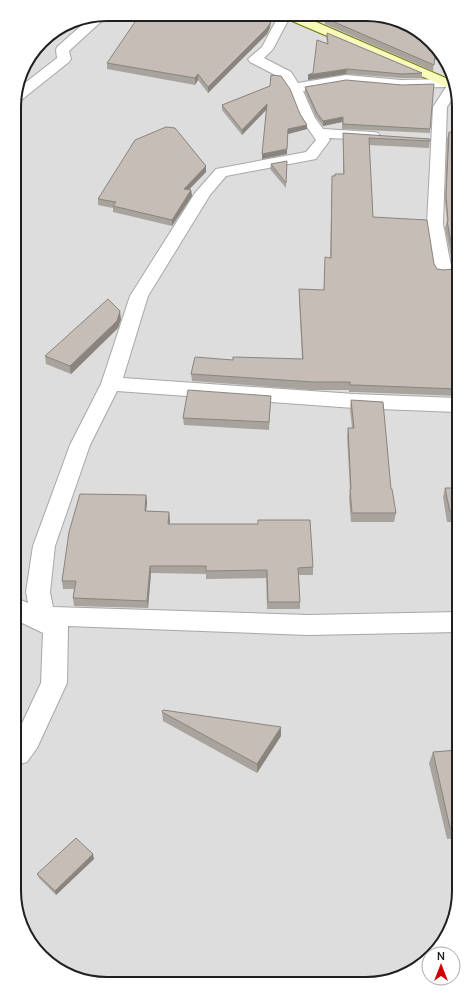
<svg xmlns="http://www.w3.org/2000/svg" width="473" height="998" viewBox="0 0 473 998" font-family="Manrope,sans-serif">
  <style>
    .residential { fill: #dedddd }
    .lines { fill: none; stroke-linecap: round; stroke-linejoin: round }
    .street-casing { stroke: #a7a7a7; stroke-width: 2 }
    .secondary-casing { stroke: #6f7905; stroke-width: 2 }
    .street { fill: #fff; fill-rule: evenodd }
    .secondary { fill: #f8fabb; fill-rule: evenodd }
    .wall { fill: #a9a39d }
    .shaded-wall { fill: #8a847f }
    .building { fill: #c5bdb6; stroke: #8a847f }
    .rim { fill: none; stroke: #202020; stroke-width: 2 }
  </style>
  <rect width="100%" height="100%" fill="#f0ede6"/>
  <polygon class="residential" points="107,14 384,16 427,37 456,83 459,897 440,948 390,981 89,982 46,961 17,915 15,95 24,66 46,37 72,21"/>
  <g class="lines">
    <defs>
      <g id="street">
        <polygon points="105,14 106,16 104,19 69,51 71,59 69,62 20,101 15,102 16,90 57,58 56,50 57,47 91,17"/>
        <polygon points="279,15 291,15 273,49 264,58 291,72 298,83 346,75 401,80 445,79 456,83 456,93 447,107 443,224 452,271 449,275 443,276 437,275 434,271 427,224 433,107 446,87 401,88 346,83 303,91 315,118 323,129 373,132 378,133 380,136 378,139 373,140 329,138 330,140 316,159 226,176 210,195 148,296 123,378 354,394 457,398 457,412 354,408 117,391 90,445 55,546 50,592 53,607 308,615 458,612 458,632 308,635 68,626 67,683 37,748 27,762 17,765 17,734 41,683 43,633 16,620 16,598 28,603 26,592 33,546 70,445 101,384 130,296 195,193 216,169 306,152 316,140 301,118 291,93 281,78 250,62 248,59 262,47"/>
      </g>
      <polygon id="secondary" points="283,15 300,15 455,82 456,91 285,18"/>
    </defs>
    <use href="#street" class="street-casing"/>
    <use href="#secondary" class="secondary-casing"/>
    <use href="#street" class="street"/>
    <use href="#secondary" class="secondary"/>
  </g>
  <g class="wall">
    <polygon points="324,15 384,16 427,37 441,59 441,60 434,60 433,71 325,24"/>
    <polygon points="142,20 270,28 267,34 208,93 198,80 195,85 107,69 107,63"/>
    <polygon points="327,33 422,73 422,78 401,78 346,74 308,80 308,75 313,73 327,43 326,37"/>
    <polygon points="270,86 300,114 307,125 307,129 288,134 287,154 262,159 267,109 242,135 222,110 222,105"/>
    <polygon points="305,87 430,129 430,133 342,129 342,122 323,126 316,117 305,92"/>
    <polygon points="449,132 456,132 457,396 354,392 349,392 349,390 312,390 192,381 191,374 233,360 302,359 299,296 299,289 323,290 330,258 332,176 343,174 343,133 430,139 429,148 369,145 373,217 434,264 437,269 444,270 452,269 453,267 445,228 447,221 445,202 447,139"/>
    <polygon points="287,161 286,188 270,169 271,164"/>
    <polygon points="206,172 189,189 191,190 192,196 172,226 113,212 113,208 98,205 98,199"/>
    <polygon points="121,319 118,328 71,374 46,364 45,356"/>
    <polygon points="271,396 269,430 184,425 183,418"/>
    <polygon points="351,400 391,489 396,513 394,522 351,522 349,498 350,490 347,437 348,428 352,428 350,409"/>
    <polygon points="445,488 457,488 457,522 447,522 443,497"/>
    <polygon points="146,495 147,503 146,511 169,512 169,524 313,567 313,575 299,575 300,602 300,609 267,609 266,578 206,579 206,574 151,573 148,608 74,606 73,598 74,589 63,589 62,581"/>
    <polygon points="162,712 281,736 257,773 163,721"/>
    <polygon points="458,750 459,838 447,839 429,763 433,752"/>
    <polygon points="94,859 56,895 39,878 37,874"/>
  </g>
  <g class="shaded-wall">
    <polygon points="271,22 270,28 267,34 208,93 208,87"/>
    <polygon points="347,69 346,74 308,80 308,75"/>
    <polygon points="198,74 198,80 195,85 195,78"/>
    <polygon points="267,104 267,109 242,135 242,130"/>
    <polygon points="343,117 342,122 323,126 323,121"/>
    <polygon points="307,125 307,129 288,134 288,129"/>
    <polygon points="287,149 287,154 262,159 262,154"/>
    <polygon points="206,166 206,172 184,195 184,189"/>
    <polygon points="191,190 192,196 172,226 172,220"/>
    <polygon points="120,311 121,319 118,328 71,374 70,366"/>
    <polygon points="17,342 18,348 16,350 16,343"/>
    <polygon points="146,495 147,503 145,519 145,511"/>
    <polygon points="169,512 170,520 169,532 168,524"/>
    <polygon points="150,566 151,573 148,608 147,601"/>
    <polygon points="281,727 281,736 257,773 257,764"/>
    <polygon points="93,854 94,859 56,895 55,891"/>
  </g>
  <g class="building">
    <polygon points="158,14 250,15 271,22 267,28 208,87 198,74 195,78 107,63 137,19 142,20 144,17 155,18"/>
    <polygon points="325,15 384,16 427,37 438,54 435,54 434,65 325,18"/>
    <polygon points="327,33 422,73 402,74 347,69 308,75 313,73 317,40 328,44"/>
    <polygon points="271,75 281,76 290,89 300,114 307,125 288,129 287,149 262,154 267,104 242,130 222,105 270,86"/>
    <polygon points="346,80 402,85 434,84 430,129 343,124 343,117 323,121 317,113 305,87"/>
    <polygon points="166,127 175,128 206,166 184,189 191,190 172,220 113,206 116,202 98,199 135,140"/>
    <polygon points="449,132 456,132 457,389 355,385 350,385 350,382 313,382 191,374 195,357 233,360 233,357 303,359 299,289 324,290 325,257 331,258 332,176 335,176 335,174 344,174 343,133 430,139 430,141 369,138 373,217 427,220 434,264 437,269 444,270 452,269 455,263 447,221 448,221 446,195"/>
    <polygon points="287,161 286,183 271,164"/>
    <polygon points="108,299 120,311 117,321 70,366 45,356"/>
    <polygon points="188,390 271,396 269,422 183,418"/>
    <polygon points="351,400 383,402 391,489 392,489 396,513 352,513 350,489 351,489 348,428 354,428"/>
    <polygon points="445,488 457,488 457,512 450,512"/>
    <polygon points="80,494 146,495 145,511 169,512 168,524 258,524 258,520 310,520 313,567 298,568 300,602 268,602 267,570 206,571 206,566 150,566 147,601 73,598 76,581 62,581 69,532"/>
    <polygon points="163,710 281,727 257,764 162,712"/>
    <polygon points="458,750 459,828 450,828 433,752"/>
    <polygon points="76,838 93,854 55,891 37,874"/>
  </g>
  <path d="M0 0H473V998H0ZM107 21H366A86 86 0 0 1 452 107V891A86 86 0 0 1 366 977H107A86 86 0 0 1 21 891V107A86 86 0 0 1 107 21Z" fill="#fff" fill-rule="evenodd"/>
  <path class="rim" d="M107 21H366A86 86 0 0 1 452 107V891A86 86 0 0 1 366 977H107A86 86 0 0 1 21 891V107A86 86 0 0 1 107 21Z"/>
  <g transform="translate(441 966)"><circle r="19" fill="#ffffff" stroke="#a6a6a6"/>
  <path d="M0-3L7 15L0 10L-7 15Z" fill="#d00005"/>
  <text y="-6" font-size="11" font-weight="bold" text-anchor="middle" fill="#202020">N</text>
  </g>
</svg>
